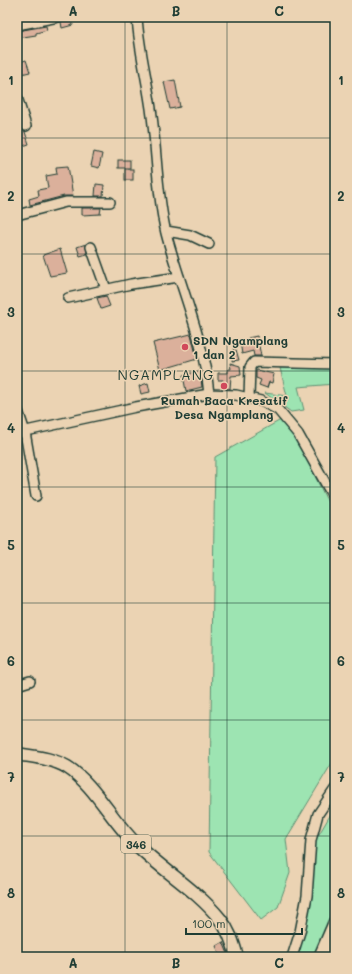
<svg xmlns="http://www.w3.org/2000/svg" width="352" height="974" viewBox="0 0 352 974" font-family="Mali,sans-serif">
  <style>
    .green { fill: #9de4b2; stroke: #5e9073 }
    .building { fill: #dbb09b; stroke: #1f3d34 }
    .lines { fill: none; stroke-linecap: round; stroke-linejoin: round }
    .minor-casing { stroke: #1f3d34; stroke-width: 12 }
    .major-casing { stroke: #1f3d34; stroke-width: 15 }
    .minor { stroke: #ebd3b3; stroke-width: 9 }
    .major { stroke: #ebd3b3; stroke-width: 12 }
    .grid { fill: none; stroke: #1f3d34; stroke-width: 1; stroke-opacity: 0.55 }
    .poi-dot { fill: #d1495b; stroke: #ebd3b3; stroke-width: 1.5 }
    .labels { text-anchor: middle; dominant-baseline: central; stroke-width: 3; stroke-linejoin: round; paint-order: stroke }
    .shield { fill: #ebd3b3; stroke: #5c6a5a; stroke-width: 1 }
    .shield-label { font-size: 11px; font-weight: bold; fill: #1f3d34 }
    .poi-label { font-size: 12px; font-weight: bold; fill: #1f3d34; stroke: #ebd3b3; text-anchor: start }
    .quarter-label { font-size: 14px; letter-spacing: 1px; fill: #1f3d34; stroke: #ebd3b3 }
    .neatline { fill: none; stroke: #1f3d34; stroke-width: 1.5 }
    .grid-label { font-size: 13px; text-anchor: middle; font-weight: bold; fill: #1f3d34 }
  </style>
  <rect width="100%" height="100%" fill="#ebd3b3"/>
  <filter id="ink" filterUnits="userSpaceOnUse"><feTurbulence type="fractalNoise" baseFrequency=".025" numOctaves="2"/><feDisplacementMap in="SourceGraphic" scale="8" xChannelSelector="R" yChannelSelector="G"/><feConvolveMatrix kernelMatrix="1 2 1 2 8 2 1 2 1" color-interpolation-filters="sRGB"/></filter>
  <g filter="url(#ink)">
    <g class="green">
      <polygon points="280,368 335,369 335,384 298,387 304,410 291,412 265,393 287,396"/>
      <polygon points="286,417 335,517 335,758 286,839 290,873 278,907 261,920 209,852 215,457"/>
      <polygon points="335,807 335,922 317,957 297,957 310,902 315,841"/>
    </g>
    <g class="building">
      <polygon points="72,17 73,25 62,28 61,22 64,19"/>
      <polygon points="46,26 47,30 36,33 36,35 17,38 17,31"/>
      <polygon points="26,60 30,72 17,75 17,63"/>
      <polygon points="175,80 180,107 170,109 164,82"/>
      <polygon points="22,130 25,132 29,144 20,147 17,132"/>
      <polygon points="94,152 102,154 99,168 91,166"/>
      <rect x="118" y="160" width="12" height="8"/>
      <polygon points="68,166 73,196 64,196 30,205 29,199 39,196 38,190 48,188 46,176 57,174 56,167"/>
      <rect x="125" y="169" width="8" height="11"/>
      <polygon points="96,184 104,185 103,196 95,196"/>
      <polygon points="82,208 101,208 100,214 82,215"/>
      <polygon points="86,244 87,254 80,256 77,247"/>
      <polygon points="60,249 67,273 50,276 43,255"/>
      <polygon points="106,296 110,306 101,309 97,298"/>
      <polygon points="191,334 197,359 160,370 153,343"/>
      <polygon points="257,336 261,356 254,356 253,351 242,354 240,342 249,341 248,338"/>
      <polygon points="234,343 239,360 232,361"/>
      <polygon points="230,363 240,366 241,375 231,376 230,389 223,389 223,380 218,380 218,373 228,373 228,369 231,369"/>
      <polygon points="256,370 274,374 272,383 269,382 267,388 259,385 261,380 256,378"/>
      <polygon points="200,371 202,387 186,391 183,375"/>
      <polygon points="148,383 150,392 141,394 139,386"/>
      <polygon points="223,942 229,956 226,957 221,957 216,946"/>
    </g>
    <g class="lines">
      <defs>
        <g id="minor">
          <path d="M137,17C139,51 148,82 152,116C157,155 157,195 166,233C180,287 204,339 209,394L236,395L261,401L278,410L298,434L335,500"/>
          <polyline points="17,25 58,17"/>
          <polyline points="17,97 26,126"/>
          <polyline points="17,215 66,202 110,202"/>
          <polyline points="166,231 190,235 209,244"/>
          <polyline points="91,247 106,289"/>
          <polyline points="68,298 131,284 179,277"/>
          <polyline points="249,398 250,367 254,362 335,364"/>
          <polyline points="17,408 25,432 36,496"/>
          <polyline points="17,433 136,407 209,394"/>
          <polyline points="17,685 30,681"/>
          <polyline points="292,957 300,932 307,896 311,840 318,814 335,789"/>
        </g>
        <g id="major">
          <path d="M17,754C34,757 52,758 67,767C94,784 112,821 136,844C162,870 197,890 220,919C229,930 233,942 237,957"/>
          <polyline points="320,957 335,922"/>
        </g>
      </defs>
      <use href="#minor" class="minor-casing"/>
      <use href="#major" class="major-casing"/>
      <use href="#minor" class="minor"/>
      <use href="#major" class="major"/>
    </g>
  </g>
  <path class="grid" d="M125,17V957M227,17V957M17,138H335M17,254H335M17,371H335M17,487H335M17,603H335M17,720H335M17,836H335"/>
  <g class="poi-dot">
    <circle cx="185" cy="347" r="4"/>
    <circle cx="224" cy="386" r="4"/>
  </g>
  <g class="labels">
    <rect class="shield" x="121" y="835" width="30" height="18" rx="3"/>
    <g class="shield-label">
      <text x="136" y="844">346</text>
    </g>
    <g class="poi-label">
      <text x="193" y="340">SDN Ngamplang<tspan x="193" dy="14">1 dan 2</tspan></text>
      <text x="224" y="400" text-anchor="middle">Rumah Baca Kresatif<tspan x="224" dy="14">Desa Ngamplang</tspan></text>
    </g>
    <g class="quarter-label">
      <text x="166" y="374">NGAMPLANG</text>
    </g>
  </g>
  <rect width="352" height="974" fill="none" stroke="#ebd3b3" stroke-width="44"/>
  <path d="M186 928v6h116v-6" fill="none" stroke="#1f3d34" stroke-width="2"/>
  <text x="192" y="928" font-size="12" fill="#1f3d34" stroke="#ebd3b3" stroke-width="3" paint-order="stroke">100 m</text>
  <rect x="22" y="22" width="308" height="930" class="neatline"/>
  <g class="grid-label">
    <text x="73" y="16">A</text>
    <text x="176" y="16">B</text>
    <text x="279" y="16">C</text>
    <text x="11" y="85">1</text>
    <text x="341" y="85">1</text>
    <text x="11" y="201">2</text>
    <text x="341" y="201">2</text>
    <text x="11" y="317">3</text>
    <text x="341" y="317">3</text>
    <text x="11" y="433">4</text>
    <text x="341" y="433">4</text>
    <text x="11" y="550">5</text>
    <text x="341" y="550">5</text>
    <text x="11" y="666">6</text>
    <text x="341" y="666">6</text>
    <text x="11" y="782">7</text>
    <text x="341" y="782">7</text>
    <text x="11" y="898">8</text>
    <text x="341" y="898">8</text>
    <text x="73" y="968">A</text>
    <text x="176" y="968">B</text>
    <text x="279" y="968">C</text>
  </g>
</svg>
